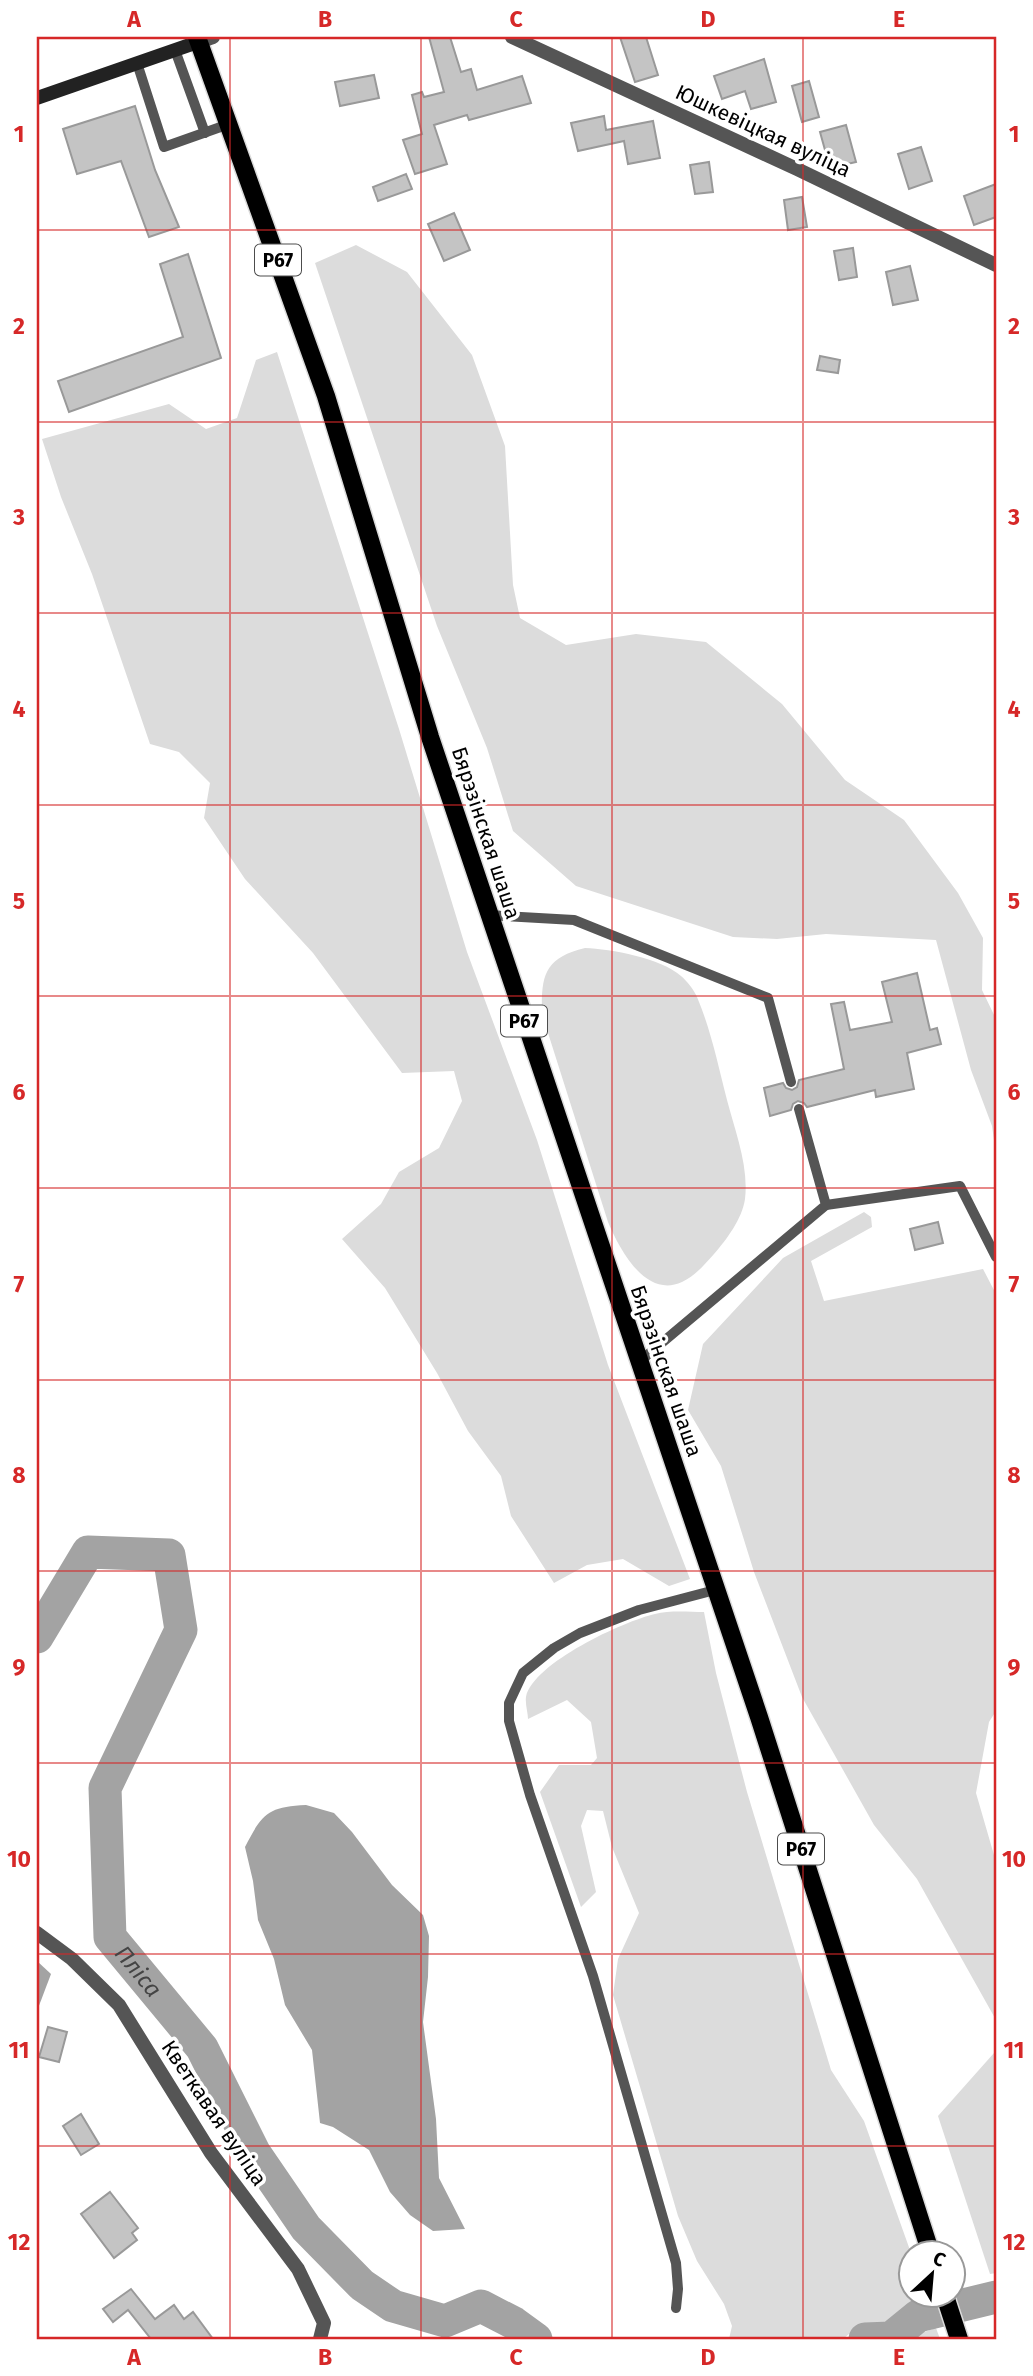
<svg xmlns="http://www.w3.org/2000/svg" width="1033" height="2376" viewBox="0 0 1033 2376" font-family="'Fira Sans',sans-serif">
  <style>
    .green { fill: #dcdcdc }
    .water { fill: #a3a3a3 }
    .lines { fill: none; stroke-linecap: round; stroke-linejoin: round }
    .river { stroke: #a3a3a3; stroke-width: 33 }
    .building { fill: #c4c4c4; stroke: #999; stroke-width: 2 }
    .primary-casing { stroke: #dbdbdb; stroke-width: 21 }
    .lane { stroke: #555; stroke-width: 10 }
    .street { stroke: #555; stroke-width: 14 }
    .secondary { stroke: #222; stroke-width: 14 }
    .primary { stroke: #000; stroke-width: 18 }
    .grid { fill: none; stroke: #d62828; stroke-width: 2; stroke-opacity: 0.55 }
    .labels { text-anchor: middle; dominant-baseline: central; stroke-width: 7; stroke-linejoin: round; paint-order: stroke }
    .shield { fill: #fff; stroke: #4c4c4c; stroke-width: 2 }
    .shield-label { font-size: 19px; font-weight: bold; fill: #000 }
    .street-label { font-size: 21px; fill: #000; stroke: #fff }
    .water-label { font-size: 23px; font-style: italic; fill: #444; stroke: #fff }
    .neatline { fill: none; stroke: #d62828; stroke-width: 2.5 }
    .grid-label { font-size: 23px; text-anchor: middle; font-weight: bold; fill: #d62828 }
  </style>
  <rect width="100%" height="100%" fill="#fff"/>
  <g class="green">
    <polygon points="356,245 407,272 472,355 505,446 513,585 520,618 566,645 636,634 706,642 782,704 845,780 904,820 958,893 983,938 982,990 996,1019 996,1154 992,1126 971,1070 936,940 826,934 777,939 733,937 576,886 513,831 487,748 437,626 315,263"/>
    <polygon points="277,352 399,729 467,952 537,1140 608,1365 690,1579 669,1586 623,1559 587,1565 554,1583 511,1516 501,1476 468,1431 437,1373 385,1288 342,1239 381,1204 399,1172 439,1148 462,1101 454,1071 402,1073 313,953 245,879 204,818 210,783 179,752 150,744 92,574 61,497 42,439 169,404 206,429 237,418 256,360"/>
    <path d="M585,948C611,949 661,958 681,976C687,981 694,990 697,997C711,1030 718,1065 727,1100C735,1131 749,1166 745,1199C742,1219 727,1239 714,1254C705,1264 695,1276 682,1282C645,1299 619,1248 608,1222L542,1014C541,976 544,958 585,948Z"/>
    <polygon points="864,1212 871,1217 872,1227 811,1261 824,1301 983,1269 996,1294 996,1711 989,1722 976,1793 996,1862 996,2020 917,1879 874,1825 802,1697 754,1572 721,1466 688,1410 703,1344 783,1258"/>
    <path d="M704,1612L716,1673L747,1792L831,2070L864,2121L911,2253V2296H922L914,2308L889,2329L849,2334L843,2339H729L732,2326L724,2304L697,2261L678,2216L613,1995L618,1959L639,1913L612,1847L603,1811L587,1810L581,1826L596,1892L581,1907L540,1792L559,1765H591L597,1758L591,1722L567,1700L528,1719C528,1713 525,1704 526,1697C533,1663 624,1621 655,1614C670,1610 689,1612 704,1612Z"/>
    <polygon points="996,2044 996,2273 990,2274 938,2116 994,2053"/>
    <polygon points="936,2328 940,2339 903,2339"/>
  </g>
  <g class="water">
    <path d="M306,1805L334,1813L352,1832L392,1885L423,1915L429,1936L428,1977L423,2022L436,2119L439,2178L465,2229L433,2231L410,2215L390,2192L369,2150L333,2127L320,2123L312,2050L285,2005L274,1959L258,1920L253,1881L245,1847C262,1814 267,1807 306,1805Z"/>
    <polygon points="37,1961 51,1974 37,2011"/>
  </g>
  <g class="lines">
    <g class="river">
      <path id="s1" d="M37,1637L88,1552L169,1555L181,1630L105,1788L110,1937L202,2048L254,2152L306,2228L362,2285L393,2306L445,2321L481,2306L514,2323L536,2339"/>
      <polyline points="865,2339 891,2338 918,2316 996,2297"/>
    </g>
  </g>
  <g class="building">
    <polygon points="429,37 450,37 461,72 471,69 477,90 522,76 531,103 469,120 467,115 434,125 447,164 415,174 403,140 422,134 412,95 422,92 424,97 444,92"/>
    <polygon points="620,37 646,37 658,75 635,82"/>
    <polygon points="764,59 776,102 751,109 745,91 722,99 714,76"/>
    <polygon points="374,75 379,98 340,106 335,82"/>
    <polygon points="809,81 819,117 802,122 792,86"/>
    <polygon points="135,106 155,170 179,227 149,237 121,161 77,174 63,129"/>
    <polygon points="604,116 606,130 653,121 660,158 628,164 624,141 578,151 571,123"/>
    <polygon points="846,125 856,162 830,168 820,132"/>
    <polygon points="921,147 932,181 909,189 898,154"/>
    <polygon points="709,162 713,192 695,194 690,165"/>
    <polygon points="406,174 412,189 378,201 373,187"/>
    <polygon points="996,184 996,217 974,225 964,196"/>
    <polygon points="802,197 807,227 788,230 784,200"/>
    <polygon points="454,213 470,250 444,261 428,224"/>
    <polygon points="853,248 857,277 839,280 834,251"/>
    <polygon points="188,254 221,358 69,412 58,381 183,337 160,264"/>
    <polygon points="910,266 918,300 893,305 886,272"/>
    <polygon points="820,356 840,360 838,373 817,370"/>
    <polygon points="917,973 930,1030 937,1028 941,1044 907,1053 914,1089 876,1097 875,1090 807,1107 804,1103 798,1101 793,1104 791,1110 770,1116 764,1088 783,1083 786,1088 792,1090 797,1087 799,1080 844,1069 831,1004 844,1002 850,1030 892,1022 882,982"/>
    <polygon points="938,1222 943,1243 915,1250 910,1229"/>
    <polygon points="48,2027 67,2032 59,2062 39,2057"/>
    <polygon points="81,2114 99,2144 81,2155 63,2126"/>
    <polygon points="110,2192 138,2228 132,2233 137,2240 114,2258 81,2214"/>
    <polygon points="131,2289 155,2319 174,2305 184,2319 193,2312 213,2339 151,2339 128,2310 113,2322 103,2309"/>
  </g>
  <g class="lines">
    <defs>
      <g id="primary">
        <polyline points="197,37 326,396 430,737 759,1717 931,2254"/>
        <polyline points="945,2296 959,2339"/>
      </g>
    </defs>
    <use href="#primary" class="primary-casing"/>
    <g class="lane">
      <polyline points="175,50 205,133"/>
      <polyline points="137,63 164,147 229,124"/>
      <polyline points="488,915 574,920 768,998 791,1082"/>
      <polyline points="826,1205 960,1186 996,1257"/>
      <polyline points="639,1362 826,1205 799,1109"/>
      <polyline points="676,2308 678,2289 676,2263 593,1976 530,1795 509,1721 509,1703 523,1673 554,1648 580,1633 639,1610 715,1590"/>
    </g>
    <g class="street">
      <polyline points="512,37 797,169 996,265"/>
      <polyline points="198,42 213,37"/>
      <polyline points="37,1933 72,1959 119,2005 211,2153 298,2269 324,2323 320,2339"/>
    </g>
    <polyline class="secondary" points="37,98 198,42"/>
    <use href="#primary" class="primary"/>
  </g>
  <path class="grid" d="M230,37V2339M421,37V2339M612,37V2339M803,37V2339M37,230H996M37,422H996M37,613H996M37,805H996M37,996H996M37,1188H996M37,1380H996M37,1571H996M37,1763H996M37,1954H996M37,2146H996"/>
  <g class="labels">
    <g class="shield">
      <rect x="255" y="244.5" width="46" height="31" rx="5"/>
      <rect x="501" y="1005.5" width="46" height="31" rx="5"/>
      <rect x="778" y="1833.5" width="46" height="31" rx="5"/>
    </g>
    <g class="shield-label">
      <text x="278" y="260">Р67</text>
      <text x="524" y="1021">Р67</text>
      <text x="801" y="1849">Р67</text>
    </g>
    <g class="street-label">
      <text transform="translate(763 131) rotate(25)">Юшкевіцкая вуліца</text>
      <text transform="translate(486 833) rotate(72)">Бярэзінская шаша</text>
      <text transform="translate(666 1371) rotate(71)">Бярэзінская шаша</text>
      <text transform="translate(214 2113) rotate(56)">Кветкавая вуліца</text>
    </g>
    <g class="water-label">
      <text stroke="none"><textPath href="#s1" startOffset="625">Пліса</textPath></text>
    </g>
  </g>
  <rect width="1033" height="2376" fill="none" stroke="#ffffff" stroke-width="77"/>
  <g transform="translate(932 2274) rotate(26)"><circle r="33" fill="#ffffff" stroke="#999999" stroke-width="2"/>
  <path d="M0-5L12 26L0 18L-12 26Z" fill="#000000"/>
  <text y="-10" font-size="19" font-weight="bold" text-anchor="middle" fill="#000000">С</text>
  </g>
  <rect x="38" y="38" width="957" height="2300" class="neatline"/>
  <g class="grid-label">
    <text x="134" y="27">A</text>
    <text x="325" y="27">B</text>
    <text x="516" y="27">C</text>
    <text x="708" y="27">D</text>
    <text x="899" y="27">E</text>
    <text x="19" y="142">1</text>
    <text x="1014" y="142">1</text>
    <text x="19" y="334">2</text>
    <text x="1014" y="334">2</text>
    <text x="19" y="525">3</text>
    <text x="1014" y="525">3</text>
    <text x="19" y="717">4</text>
    <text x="1014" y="717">4</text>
    <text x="19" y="909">5</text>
    <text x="1014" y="909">5</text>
    <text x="19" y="1100">6</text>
    <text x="1014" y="1100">6</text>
    <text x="19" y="1292">7</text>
    <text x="1014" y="1292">7</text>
    <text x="19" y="1483">8</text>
    <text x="1014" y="1483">8</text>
    <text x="19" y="1675">9</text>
    <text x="1014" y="1675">9</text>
    <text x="19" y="1867">10</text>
    <text x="1014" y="1867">10</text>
    <text x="19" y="2058">11</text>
    <text x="1014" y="2058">11</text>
    <text x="19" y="2250">12</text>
    <text x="1014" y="2250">12</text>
    <text x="134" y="2365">A</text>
    <text x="325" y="2365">B</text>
    <text x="516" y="2365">C</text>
    <text x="708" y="2365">D</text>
    <text x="899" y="2365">E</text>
  </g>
</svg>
